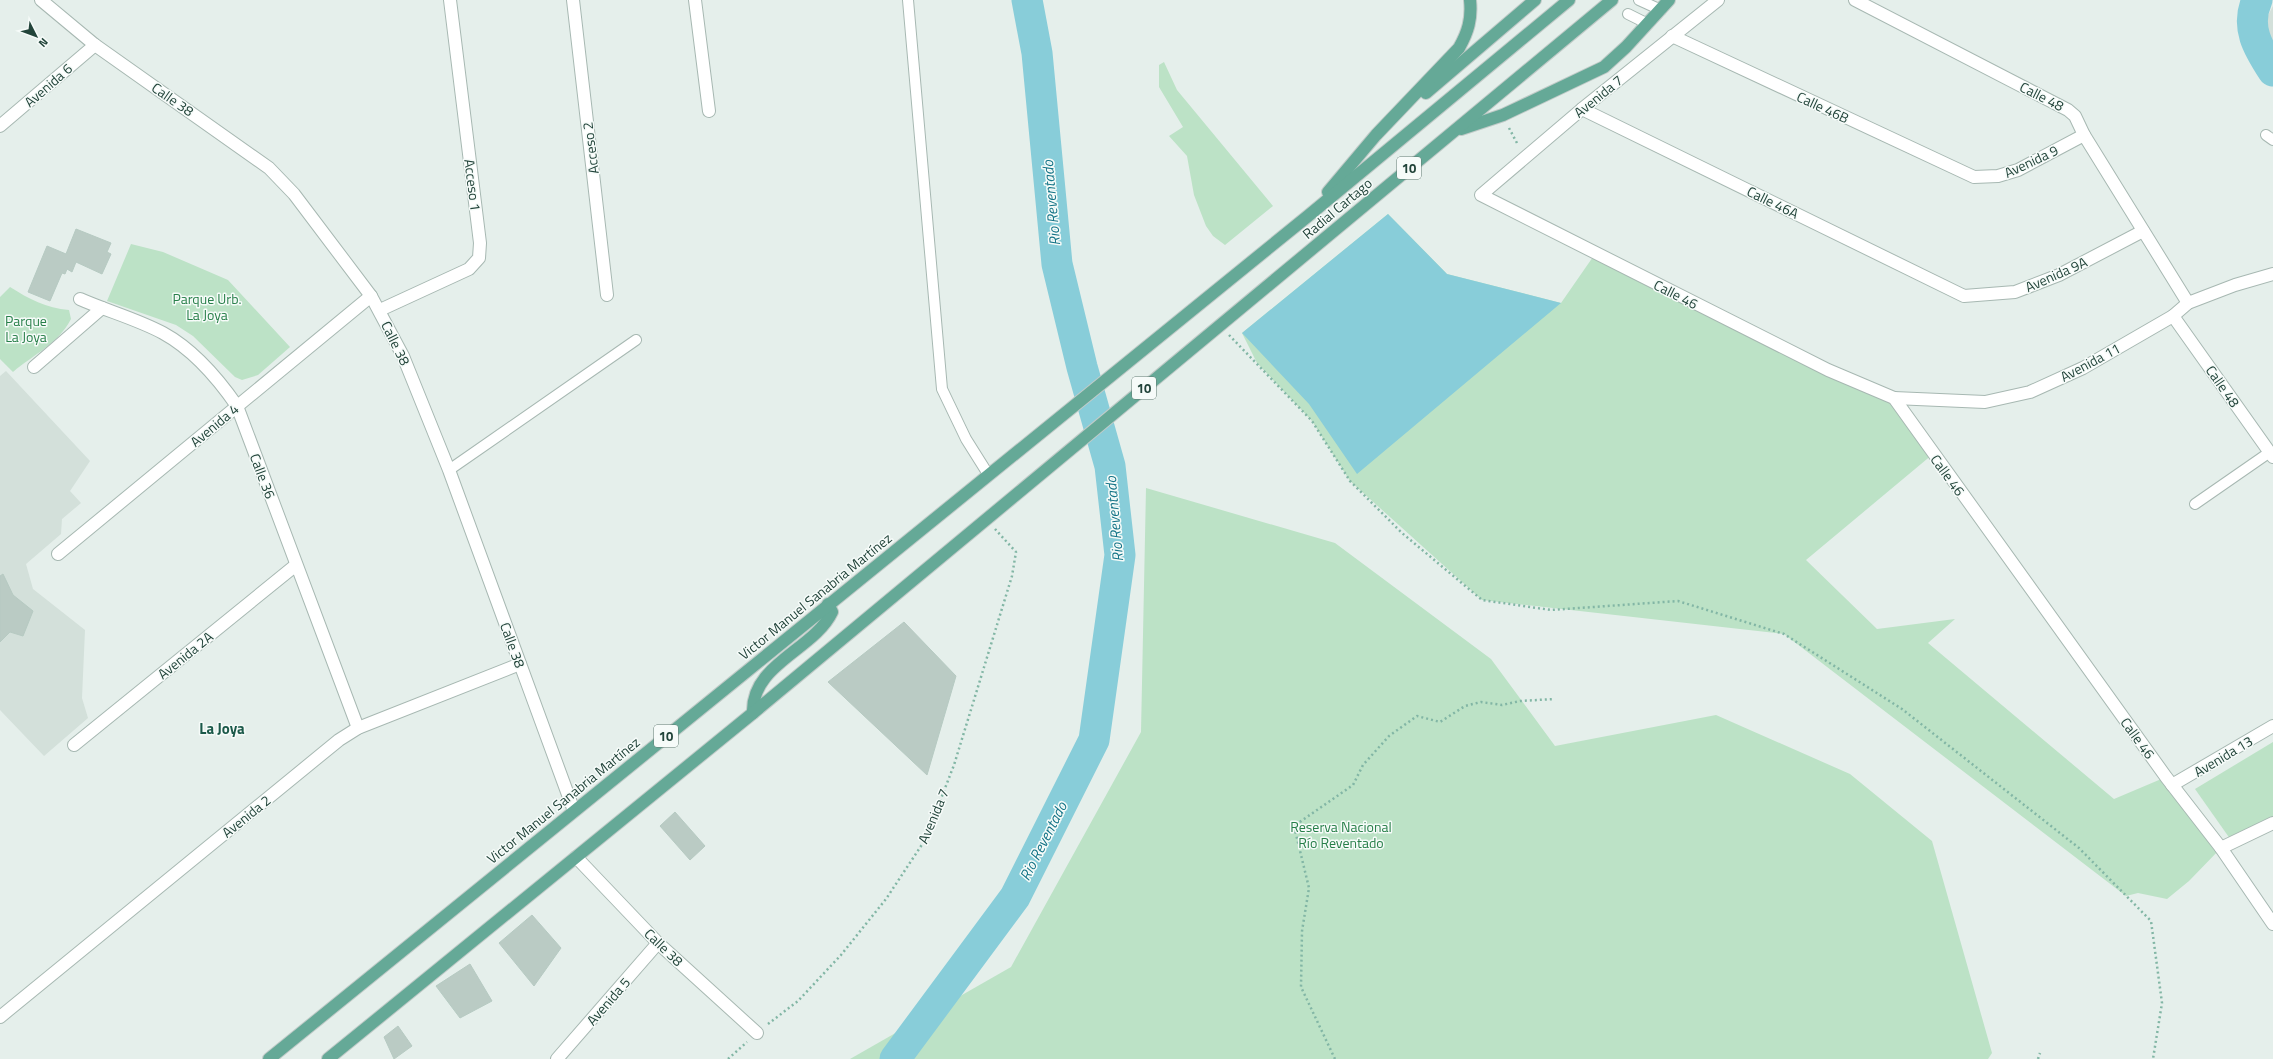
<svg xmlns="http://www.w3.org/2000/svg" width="2273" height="1059" viewBox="0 0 2273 1059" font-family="'Titillium Web',sans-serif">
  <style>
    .built { fill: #d3e0da }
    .green { fill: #bce2c6 }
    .water { fill: #88cdd9 }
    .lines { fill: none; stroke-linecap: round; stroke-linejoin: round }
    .river { stroke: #88cdd9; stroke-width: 31 }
    .building { fill: #bacbc4; stroke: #b6cac2 }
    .lane-casing { stroke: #a7b8b2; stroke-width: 12 }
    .street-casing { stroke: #a7b8b2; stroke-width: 14 }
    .primary-casing { stroke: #c1cbc8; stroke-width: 14 }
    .path { stroke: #82b6a5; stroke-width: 2.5; stroke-dasharray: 2 3; stroke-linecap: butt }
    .lane { stroke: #fff; stroke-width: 10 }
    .street { stroke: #fff; stroke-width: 12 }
    .primary { stroke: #65a997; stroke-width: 12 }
    .labels { text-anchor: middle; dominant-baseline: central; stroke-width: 3; stroke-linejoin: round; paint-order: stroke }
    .shield { fill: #f6fbf9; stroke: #627b73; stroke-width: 1 }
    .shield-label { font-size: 13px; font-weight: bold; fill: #22443a }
    .street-label { font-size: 14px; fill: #22443a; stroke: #f6fbf9 }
    .park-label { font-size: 14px; fill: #277f49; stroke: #f6fbf9 }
    .water-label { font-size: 15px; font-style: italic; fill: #147487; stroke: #f6fbf9 }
    .neighbourhood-label { font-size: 15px; font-weight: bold; fill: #1b5949; stroke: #f6fbf9 }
  </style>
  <rect width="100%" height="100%" fill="#e5efeb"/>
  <g class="built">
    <polygon points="2273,6 2273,57 2267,48 2265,21"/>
    <polygon points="6,371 90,461 70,491 81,503 62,519 61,534 26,564 33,589 85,630 82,698 88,718 44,756 0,710 0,376"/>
  </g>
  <g class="green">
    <polygon points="1164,62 1177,90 1273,206 1225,245 1213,236 1206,226 1194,195 1187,156 1169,136 1183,127 1159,87 1159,65"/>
    <polygon points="1388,214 1447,274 1561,303 1595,254 1894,398 1933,454 1806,560 1877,629 1955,619 1928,643 2114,799 2166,777 2221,848 2189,881 2167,899 2138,893 2126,896 1784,634 1482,600 1350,481 1312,421 1257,363 1242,333"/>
    <polygon points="131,244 163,252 228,280 290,347 258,375 242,380 235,377 193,336 176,325 107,301"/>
    <path d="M10,287C29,299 46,308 69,310L71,319C59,343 33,355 13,372L0,359V297Z"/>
    <polygon points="1146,488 1335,543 1491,659 1555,746 1716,715 1850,774 1932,841 1992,1053 1988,1059 850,1059 1011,967 1141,732"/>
    <polygon points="2273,742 2273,820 2233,843 2195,789"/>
  </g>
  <polygon class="water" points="1388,214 1447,274 1561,303 1357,474 1309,404 1242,333"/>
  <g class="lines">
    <g class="river">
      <path d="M2257,0C2245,27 2258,48 2273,71"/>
      <polyline points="895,1059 1015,897 1094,740 1120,555 1110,466 1082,367 1057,264 1037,53 1027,0"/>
    </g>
  </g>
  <g class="building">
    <polygon points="76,229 111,243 107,252 111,254 102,274 76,262 72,272 67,269 65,274 62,273 50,301 28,292 47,246 66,254"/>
    <polygon points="3,574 13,595 33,611 23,636 10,632 0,642 0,576"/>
    <polygon points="904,622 956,676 927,775 828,682"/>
    <polygon points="675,812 705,846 690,860 660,826"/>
    <polygon points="532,915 561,948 534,986 499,943"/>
    <polygon points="470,964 492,1001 460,1018 436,986"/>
    <polygon points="398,1026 412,1046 394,1059 384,1037"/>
  </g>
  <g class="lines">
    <defs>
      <g id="lane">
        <polyline points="908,0 942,389 966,439 988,474"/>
        <polyline points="1639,0 1661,10"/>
        <polyline points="1628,14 1648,24"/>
        <polyline points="2266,135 2273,140"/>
        <polyline points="449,470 636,340"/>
        <polyline points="2195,504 2270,452"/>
      </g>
      <g id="street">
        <polyline points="41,0 95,45 269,168 294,194 371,296 403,356 449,470 574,811"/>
        <polyline points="573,0 607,295"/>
        <polyline points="695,0 709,111"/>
        <polyline points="1718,0 1582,109 1481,195 1828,370 1894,398 2166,777 2221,848 2273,924"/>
        <polyline points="1855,0 2068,110 2075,116 2084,135 2188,303"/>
        <polyline points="1672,36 1974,177 1998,176 2018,170 2084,135"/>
        <polyline points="1582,109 1964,296 2015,292 2059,275 2143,231"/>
        <polyline points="0,126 95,45"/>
        <path d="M80,299C107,311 137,319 163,333C194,350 217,377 237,406L358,728"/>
        <polyline points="380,310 469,269 479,258 480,243 450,0"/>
        <polyline points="2173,316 2273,457"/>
        <polyline points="34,367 102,308"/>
        <polyline points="1894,398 1985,402 2030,392 2083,368 2173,316 2188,303 2235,285 2273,274"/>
        <polyline points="58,554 371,296"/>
        <polyline points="74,745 296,565"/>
        <polyline points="2172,785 2273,726"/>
        <polyline points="2221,848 2273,823"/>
        <polyline points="576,857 658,943 757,1033"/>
        <polyline points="0,1017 339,740 358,728 520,664"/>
        <polyline points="557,1059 658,943"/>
      </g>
      <g id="primary">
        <polyline points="1426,93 1535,0"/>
        <polyline points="1461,129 1503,115 1604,67 1626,47 1669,0"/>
        <path d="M1328,192L1376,135L1459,48C1468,32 1472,19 1470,0"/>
        <path d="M753,713C751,664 814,650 832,612L828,604"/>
        <polyline points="269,1059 1308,216 1569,0"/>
        <polyline points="328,1059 753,713 1612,0"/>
      </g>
    </defs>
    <use href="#lane" class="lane-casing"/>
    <use href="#street" class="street-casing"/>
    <use href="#primary" class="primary-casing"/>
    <g class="path">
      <polyline points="1509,128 1518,145"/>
      <polyline points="1229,335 1312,421 1350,481 1402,533 1482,600 1551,610 1678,601 1784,634 1902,709 2079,848 2151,921 2162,1003 2153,1059"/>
      <polyline points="768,1024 798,1001 841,955 886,899 925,840 954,765 1012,576 1016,552 995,529"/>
      <polyline points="728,1059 747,1042"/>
      <polyline points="1335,1059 1301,987 1302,931 1309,888 1294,826 1353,785 1363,765 1389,736 1417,716 1440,722 1465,706 1481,702 1502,705 1520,701 1554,699"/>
      <polyline points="2038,1059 2040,1053"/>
    </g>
    <use href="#lane" class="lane"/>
    <use href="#street" class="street"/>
    <use href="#primary" class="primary"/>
  </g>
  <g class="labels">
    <g class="shield">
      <rect x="1397" y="157" width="24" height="22" rx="3"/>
      <rect x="1132" y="377" width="24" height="22" rx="3"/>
      <rect x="654" y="725" width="24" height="22" rx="3"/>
    </g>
    <g class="shield-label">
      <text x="1409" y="168">10</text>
      <text x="1144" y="388">10</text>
      <text x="666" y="736">10</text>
    </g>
    <g class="street-label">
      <text transform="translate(48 85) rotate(-41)">Avenida 6</text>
      <text transform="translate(1598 96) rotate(-39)">Avenida 7</text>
      <text transform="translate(2042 96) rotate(27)">Calle 48</text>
      <text transform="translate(173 99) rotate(35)">Calle 38</text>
      <text transform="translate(1823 107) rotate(25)">Calle 46B</text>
      <text transform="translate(590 148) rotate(-97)">Acceso 2</text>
      <text transform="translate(2031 161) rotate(-25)">Avenida 9</text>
      <text transform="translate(473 185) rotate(83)">Acceso 1</text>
      <text transform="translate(1773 202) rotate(26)">Calle 46A</text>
      <text transform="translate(1337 208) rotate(-40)">Radial Cartago</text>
      <text transform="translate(2056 274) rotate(-24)">Avenida 9A</text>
      <text transform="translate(1676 294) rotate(27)">Calle 46</text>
      <text transform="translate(396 343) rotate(64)">Calle 38</text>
      <text transform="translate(2090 362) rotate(-28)">Avenida 11</text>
      <text transform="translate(2223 386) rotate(55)">Calle 48</text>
      <text transform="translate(214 425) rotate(-40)">Avenida 4</text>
      <text transform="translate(1948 475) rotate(54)">Calle 46</text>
      <text transform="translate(263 476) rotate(69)">Calle 36</text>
      <text transform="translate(815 596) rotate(-39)">Victor Manuel Sanabria Martínez</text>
      <text transform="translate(513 645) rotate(70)">Calle 38</text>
      <text transform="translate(185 655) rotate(-39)">Avenida 2A</text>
      <text transform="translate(2138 738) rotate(54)">Calle 46</text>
      <text transform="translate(2223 756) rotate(-31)">Avenida 13</text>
      <text transform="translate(563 800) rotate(-39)">Victor Manuel Sanabria Martínez</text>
      <text transform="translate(246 816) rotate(-39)">Avenida 2</text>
      <text transform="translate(933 816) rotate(-67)">Avenida 7</text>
      <text transform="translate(664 947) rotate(44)">Calle 38</text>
      <text transform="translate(608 1001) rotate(-49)">Avenida 5</text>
    </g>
    <g class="park-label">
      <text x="207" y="298">Parque Urb.<tspan x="207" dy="16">La Joya</tspan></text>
      <text x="26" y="320">Parque<tspan x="26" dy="16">La Joya</tspan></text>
      <text x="1341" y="826">Reserva Nacional<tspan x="1341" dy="16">Río Reventado</tspan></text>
    </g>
    <g class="water-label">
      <text transform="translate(1051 203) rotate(-95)">Rio Reventado</text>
      <text transform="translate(1114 519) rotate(-95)">Rio Reventado</text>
      <text transform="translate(1043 841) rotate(-63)">Rio Reventado</text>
    </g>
    <g class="neighbourhood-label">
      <text x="222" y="728">La Joya</text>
    </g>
  </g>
  <g transform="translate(36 36) rotate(132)" stroke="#f6fbf9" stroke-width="3" paint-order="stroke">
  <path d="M0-3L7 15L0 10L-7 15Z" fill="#22443a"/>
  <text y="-6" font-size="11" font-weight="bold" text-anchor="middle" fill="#22443a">N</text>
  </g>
</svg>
